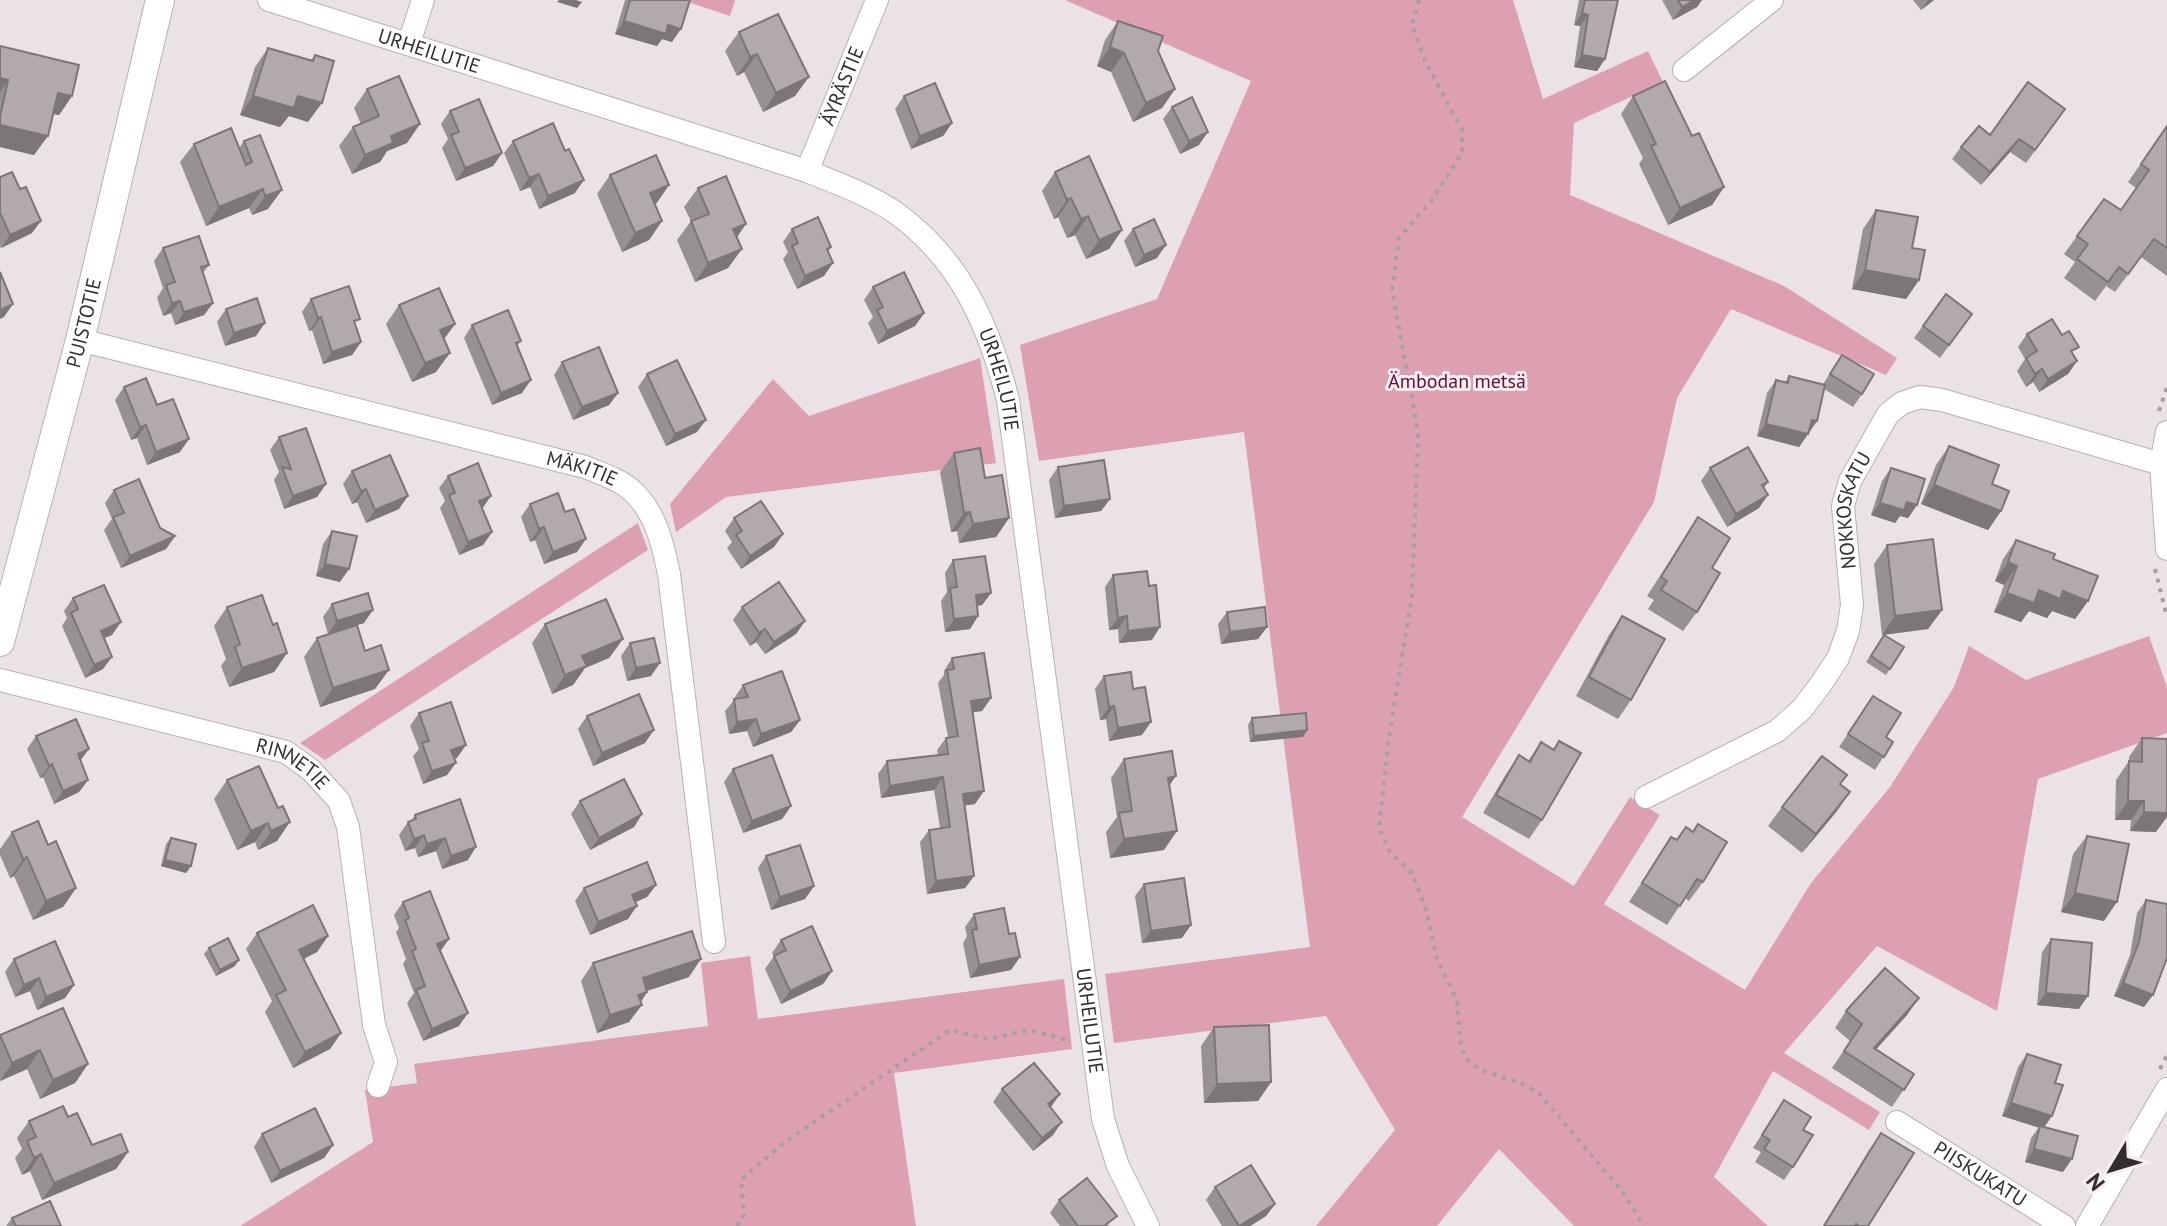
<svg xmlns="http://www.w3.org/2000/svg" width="2167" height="1226" viewBox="0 0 2167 1226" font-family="'PT Sans',sans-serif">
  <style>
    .green { fill: #dca0b1 }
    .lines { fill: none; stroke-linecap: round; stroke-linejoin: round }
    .minor-casing { stroke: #b9b0b3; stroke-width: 24 }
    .tertiary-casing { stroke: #b9b0b3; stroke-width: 30 }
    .path { stroke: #a69fa1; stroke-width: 4; stroke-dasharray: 4 6; stroke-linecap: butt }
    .minor { stroke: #fff; stroke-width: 22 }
    .tertiary { stroke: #fff; stroke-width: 28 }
    .wall { fill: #989193 }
    .shaded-wall { fill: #7c7678 }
    .building { fill: #b1a9ab; stroke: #7c7678; stroke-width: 2 }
    .labels { text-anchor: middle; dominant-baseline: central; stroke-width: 6; stroke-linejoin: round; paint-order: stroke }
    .street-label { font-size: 20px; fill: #322e2f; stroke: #f9eff2 }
    .park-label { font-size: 20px; fill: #610f33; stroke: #f9eff2 }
  </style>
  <rect width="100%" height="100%" fill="#ebe2e5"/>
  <g class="green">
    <polygon points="682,0 735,0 730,16"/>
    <polygon points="1065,0 1513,0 1543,99 1648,51 1663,82 1574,123 1570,195 1784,286 1897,358 1886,375 1731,309 1677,398 1654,502 1462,817 1574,886 1630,797 1660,815 1604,904 1745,990 1811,883 1890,787 1954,687 1969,646 2026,680 2149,636 2167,687 2167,733 2038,779 1997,1011 1877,946 1784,1053 1880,1112 1869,1130 1773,1071 1714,1177 1768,1226 1574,1226 1499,1149 1437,1226 1316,1226 1395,1130 1326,1016 1114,1043 1105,974 1310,947 1244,432 1039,461 1020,345 1157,299 1251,81"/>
    <polygon points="980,358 996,463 726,497 676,532 670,504 773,379 809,416"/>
    <polygon points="638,523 648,550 325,760 300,743"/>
    <polygon points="750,956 758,1019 1064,979 1072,1049 894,1073 916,1226 240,1226 373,1142 365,1090 417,1083 414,1064 708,1026 701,963"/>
  </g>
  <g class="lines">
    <defs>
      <g id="minor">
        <path id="s1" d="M269,0L807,171C836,183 870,195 896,213C961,260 989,326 1008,400L1103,1119L1118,1166L1148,1226"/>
        <polyline points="409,43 423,0"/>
        <polyline points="1684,70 1772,0"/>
        <path id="s2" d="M807,171L877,0"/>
        <path id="s3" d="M80,340L585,467C599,473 619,479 630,489C655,510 663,544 669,574L714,942"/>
        <polyline points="2167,432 2161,464 2167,549"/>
        <path id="s4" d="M0,680L286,752L311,770L339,801L348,827L374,1025L386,1062L378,1086"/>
        <path id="s5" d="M1646,797L1777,731L1802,709L1821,684L1838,658L1848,631L1852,605L1843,506L1850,481L1888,414L1902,403L1920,397L1942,400L2161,464"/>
        <path id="s6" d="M1897,1122L2064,1226"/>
        <polyline points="2087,1226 2167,1089"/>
      </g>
      <g id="tertiary">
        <path id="s7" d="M0,642L80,340L160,0"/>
      </g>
    </defs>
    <use href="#minor" class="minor-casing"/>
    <use href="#tertiary" class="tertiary-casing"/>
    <g class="path">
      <polyline points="1419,0 1412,25 1426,63 1462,130 1462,153 1432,200 1399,238 1392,290 1418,431 1412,596 1389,737 1379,828 1390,852 1412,873 1425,906 1437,959 1457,1001 1460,1040 1465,1058 1481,1070 1520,1083 1539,1093 1625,1195 1644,1226"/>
      <polyline points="2159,411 2167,387"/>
      <polyline points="2155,569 2167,617"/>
      <polyline points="2160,1069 2167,1055"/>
      <polyline points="737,1226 744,1215 741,1180 782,1144 950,1030 988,1039 1029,1030 1070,1041"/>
    </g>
    <use href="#minor" class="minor"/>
    <use href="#tertiary" class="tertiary"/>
  </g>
  <g class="wall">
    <polygon points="625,0 690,0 672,42 662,39 657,46 615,34"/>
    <polygon points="1579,0 1618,0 1605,59 1597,71 1574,67 1580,26 1574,25"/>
    <polygon points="1662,0 1702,0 1697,7 1673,20"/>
    <polygon points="1913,0 1934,0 1921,10"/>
    <polygon points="1118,21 1158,51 1175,89 1162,108 1133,122 1111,72 1097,66 1105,40"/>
    <polygon points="739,32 795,96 763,112 744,72 737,76 725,51"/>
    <polygon points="0,46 72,96 59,115 53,114 34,155 0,147"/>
    <polygon points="268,48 310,61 315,55 308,122 289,116 280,127 240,115 255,67"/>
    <polygon points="367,89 407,143 387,151 380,162 352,174 339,146 353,127 361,124 354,108"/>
    <polygon points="904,96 952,123 943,136 911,149 895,109"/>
    <polygon points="1633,96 1692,136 1724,187 1712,205 1668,225 1639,164 1643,158 1621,114"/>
    <polygon points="1172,107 1199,145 1180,154 1163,119"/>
    <polygon points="2065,109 2026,163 2010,152 1981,185 1952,159 1961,147"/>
    <polygon points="450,111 502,153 493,166 456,181 442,148 448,139 441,124"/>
    <polygon points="2167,126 2167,276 2141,257 2115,292 2106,286 2095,301 2064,278 2075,262 2064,254 2104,199 2121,210 2136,188 2128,182"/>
    <polygon points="260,135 268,209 252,215 249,208 206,226 180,162 194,144 239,148 244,141"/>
    <polygon points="513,141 575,193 539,209 530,187 520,191 504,153"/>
    <polygon points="1055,172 1122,230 1109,249 1086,259 1075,235 1067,238 1058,217 1054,219 1042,191"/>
    <polygon points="610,175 669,185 655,205 662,221 649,240 622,252 597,194"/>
    <polygon points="0,177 32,233 1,248 0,246"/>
    <polygon points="698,188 736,237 728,268 695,282 677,240 691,221 684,207"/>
    <polygon points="1876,210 1912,248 1919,280 1906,299 1852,289 1863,229"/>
    <polygon points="792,229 831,247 828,252 824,276 797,289 783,259 788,252 783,242"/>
    <polygon points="1133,229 1157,258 1135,267 1124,241"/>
    <polygon points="163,248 209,265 203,273 213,303 204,315 175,325 171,313 163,316 157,298 163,288 154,261"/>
    <polygon points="873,287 924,313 915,326 878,344 868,323 873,317 864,300"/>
    <polygon points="1946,294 1972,314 1940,358 1914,338"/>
    <polygon points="311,299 355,326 361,342 352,355 323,364 312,330 309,331 302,312"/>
    <polygon points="399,305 455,324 444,339 436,372 412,382 386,324"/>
    <polygon points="226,309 256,336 225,346 217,322"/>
    <polygon points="472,325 521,341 517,346 522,393 492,405 464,338"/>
    <polygon points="2027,334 2073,355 2077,361 2068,374 2039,392 2033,382 2026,387 2017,371 2025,359 2018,347"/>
    <polygon points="1842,355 1862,394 1853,407 1824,389 1817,421 1799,447 1757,436 1767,393 1776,380 1785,382 1789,376 1823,384"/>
    <polygon points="562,362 618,393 609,405 573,420 554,375"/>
    <polygon points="647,374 697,432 666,446 638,387"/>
    <polygon points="124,387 157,405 180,452 147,465 137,438 131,440 115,400"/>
    <polygon points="279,437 326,484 317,497 284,509 274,480 279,472 270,450"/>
    <polygon points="1949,446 1992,484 2001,511 1988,530 1921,504 1936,465"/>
    <polygon points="954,453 985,478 1009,518 996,537 959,543 957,531 951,532 940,472"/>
    <polygon points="1058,467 1110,499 1101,511 1055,518 1049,480"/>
    <polygon points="1710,468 1768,482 1764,488 1759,508 1727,527 1701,481"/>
    <polygon points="1891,468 1917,505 1908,518 1900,516 1895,523 1871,515 1882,481"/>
    <polygon points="352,471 399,509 366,523 357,502 352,504 343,484"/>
    <polygon points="448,476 482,509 492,532 483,545 459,555 440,508 445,501 439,488"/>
    <polygon points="114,490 160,528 175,536 166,549 121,568 104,530 112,519 105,503"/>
    <polygon points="530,504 577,552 544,564 535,540 530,542 521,517"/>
    <polygon points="1698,517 1697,612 1683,631 1648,609 1654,600 1647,596"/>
    <polygon points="734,518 783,534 774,547 741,569 727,548 732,542 725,531"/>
    <polygon points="332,531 340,582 316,576 323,544"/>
    <polygon points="2016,540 2053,559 2088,601 2075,619 2052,611 2047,618 2029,611 2021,622 1994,612 2004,585 1995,581 2003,559"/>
    <polygon points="1887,545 1942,610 1928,629 1882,635 1874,564"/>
    <polygon points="953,560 991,593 982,605 977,606 978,616 970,629 945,632 941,601 947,592 945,573"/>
    <polygon points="1113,575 1152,640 1119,643 1118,629 1109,630 1105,587"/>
    <polygon points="73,598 112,635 104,638 103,669 85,678 62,626 67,618 64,611"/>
    <polygon points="332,604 364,623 357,625 375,689 320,707 304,657 317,638 328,634 323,617"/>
    <polygon points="227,607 273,625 287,653 274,672 229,687 221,666 226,659 214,626"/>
    <polygon points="742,607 805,621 796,634 765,654 756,642 750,646 733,620"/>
    <polygon points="1227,612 1267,627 1258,639 1221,644 1218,624"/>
    <polygon points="1622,616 1631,700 1618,719 1576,696 1609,635"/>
    <polygon points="545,624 623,639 609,658 585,668 573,685 552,694 532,643"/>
    <polygon points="1884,635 1904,647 1886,675 1866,662"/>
    <polygon points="630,643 651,676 627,681 621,656"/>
    <polygon points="952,658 991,698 982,711 973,712 975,804 964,805 974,876 965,888 927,894 920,842 929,830 940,828 934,790 881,798 878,774 887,761 938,755 937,750 946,738 948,737 938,683 944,675 944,671"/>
    <polygon points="1104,676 1142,735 1109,741 1106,719 1100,720 1095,689"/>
    <polygon points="743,685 800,720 791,732 753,747 747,731 729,734 725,711 735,699 735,697"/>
    <polygon points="1873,696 1886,737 1893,742 1875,770 1839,747"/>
    <polygon points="419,713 457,758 454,758 447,775 423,784 413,756 419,749 410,726"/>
    <polygon points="587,716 645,743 593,766 578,729"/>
    <polygon points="1252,718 1307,730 1303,737 1250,742 1248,725"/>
    <polygon points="36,736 81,761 88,780 79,792 54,804 43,777 40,778 27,749"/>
    <polygon points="2142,738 2156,832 2130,831 2131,820 2115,820 2116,780 2129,761 2129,757"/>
    <polygon points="1559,741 1542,820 1529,839 1483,813 1506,774 1519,755 1528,761 1541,742 1553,749"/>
    <polygon points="1124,759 1169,786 1164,850 1110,858 1106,832 1117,817 1111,778"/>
    <polygon points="259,766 277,841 258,850 255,842 237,850 214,799 227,780"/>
    <polygon points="733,769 791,806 782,819 743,833 724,782"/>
    <polygon points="1841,784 1837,811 1802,853 1768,826 1782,807"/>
    <polygon points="460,799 468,860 442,869 436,851 418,857 415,848 405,851 399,835 408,822 411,821 415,815"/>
    <polygon points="580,801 642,814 634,827 590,850 571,814"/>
    <polygon points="1686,827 1703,882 1689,901 1685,898 1667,925 1629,902 1671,837 1676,840"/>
    <polygon points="12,832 48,845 76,888 63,907 33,920 14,876 10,878 0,855 0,849"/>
    <polygon points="2087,836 2104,921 2061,912 2073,854"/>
    <polygon points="171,838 191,866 186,873 161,866 166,844"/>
    <polygon points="766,856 814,886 805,899 771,910 758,868"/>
    <polygon points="1144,884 1182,938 1142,943 1135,896"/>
    <polygon points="656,885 647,897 635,902 628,919 590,935 575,901 584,888"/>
    <polygon points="2146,900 2144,1007 2114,996 2130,955 2137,913"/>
    <polygon points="403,902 440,952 459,1026 423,1041 407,1003 414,993 403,964 406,959 396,932 399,928 394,915"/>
    <polygon points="974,914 1011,970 970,978 963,943 967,936 965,927"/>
    <polygon points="257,933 328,936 317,952 304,959 341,1033 330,1049 293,1068 265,1012 272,1001 246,949"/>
    <polygon points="2051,939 2079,1009 2037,1005 2042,952"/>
    <polygon points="781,940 832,971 823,984 781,1004 765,969 774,956 772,953"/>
    <polygon points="209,948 235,966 216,976 204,954"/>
    <polygon points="14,959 74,985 65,998 37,1010 30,991 15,997 5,972"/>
    <polygon points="593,963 689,977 647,991 647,992 629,1022 597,1033 581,981"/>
    <polygon points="1846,1011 1907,1015 1876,1049 1914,1074 1892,1107 1832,1068 1850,1041 1835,1028"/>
    <polygon points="1214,1027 1271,1082 1258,1101 1204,1103 1201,1046"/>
    <polygon points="0,1035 88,1064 75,1083 40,1099 27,1069 0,1081"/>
    <polygon points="2027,1054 2055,1083 2045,1127 2063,1172 2025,1162 2031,1138 2039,1127 2002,1116 2018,1067"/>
    <polygon points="1002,1089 1050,1107 1053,1135 1033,1151 993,1102"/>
    <polygon points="1784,1100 1803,1130 1793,1167 1784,1180 1755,1162 1761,1152 1753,1148"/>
    <polygon points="68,1117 92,1145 128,1152 116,1169 42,1200 30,1171 22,1175 15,1158 22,1149 17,1138 29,1121"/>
    <polygon points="1881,1133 1868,1226 1823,1226 1869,1150"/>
    <polygon points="262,1134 333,1145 324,1158 271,1183 254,1147"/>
    <polygon points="1215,1187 1275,1204 1266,1216 1250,1226 1222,1226 1206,1200"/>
    <polygon points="1059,1200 1110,1226 1060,1226 1050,1213"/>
    <polygon points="12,1218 61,1226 6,1226"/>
  </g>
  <g class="shaded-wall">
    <polygon points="559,0 576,0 582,2 577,8 557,2"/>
    <polygon points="1695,0 1702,0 1697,7 1673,20 1682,7"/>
    <polygon points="1928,0 1934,0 1921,10"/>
    <polygon points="1582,13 1588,15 1580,26 1574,25"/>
    <polygon points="624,21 668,25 681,29 672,42 662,39 657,46 615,34"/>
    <polygon points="1110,47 1124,53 1111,72 1097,66"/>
    <polygon points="757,54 744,72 737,76 750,57"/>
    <polygon points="1582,55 1605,59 1597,71 1574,67"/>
    <polygon points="809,77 795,96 763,112 776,93"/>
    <polygon points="0,78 8,80 0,92"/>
    <polygon points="1175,89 1162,108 1133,122 1146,103"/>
    <polygon points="58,93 72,96 59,115 44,112"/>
    <polygon points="253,96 298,96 322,103 308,122 289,116 280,127 240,115"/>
    <polygon points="952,123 943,136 911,149 920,136"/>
    <polygon points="420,124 407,143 387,151 380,162 352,174 365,155 391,136"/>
    <polygon points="0,125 48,136 34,155 0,147"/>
    <polygon points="1208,132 1199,145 1180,154 1189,141"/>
    <polygon points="2019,139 2010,152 1981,185 1990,172"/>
    <polygon points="502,153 493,166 456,181 465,168"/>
    <polygon points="539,174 530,187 520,191 529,178"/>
    <polygon points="584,180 575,193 539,209 548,196"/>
    <polygon points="669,185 656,204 637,212 650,193"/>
    <polygon points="1724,187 1712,205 1668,225 1680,208"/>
    <polygon points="263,189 249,208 206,226 219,207"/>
    <polygon points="282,190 268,209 252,215 265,196"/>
    <polygon points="1071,198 1058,217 1054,219 1067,200"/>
    <polygon points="1088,216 1075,235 1067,238 1081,219"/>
    <polygon points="41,221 32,233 1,248 10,235"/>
    <polygon points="662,221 649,240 622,252 635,233"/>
    <polygon points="746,224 733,243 733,229"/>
    <polygon points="1122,230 1109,249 1086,259 1099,240"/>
    <polygon points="1166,245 1157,258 1135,267 1144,255"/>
    <polygon points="742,249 728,268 695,282 708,263"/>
    <polygon points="833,263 824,276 797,289 805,276"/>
    <polygon points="1865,270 1919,280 1906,299 1852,289"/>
    <polygon points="180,301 171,313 163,316 172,303"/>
    <polygon points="213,303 204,315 175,325 184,312"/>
    <polygon points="13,304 4,317 0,319 0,310"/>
    <polygon points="924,313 915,326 878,344 887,331"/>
    <polygon points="321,317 312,330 309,331 318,318"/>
    <polygon points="265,323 256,336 225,346 234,333"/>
    <polygon points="455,324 441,343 440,330"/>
    <polygon points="361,342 352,355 323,364 332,352"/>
    <polygon points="450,353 436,372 412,382 425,363"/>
    <polygon points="2077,361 2068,374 2039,392 2048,379"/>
    <polygon points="2042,369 2033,382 2026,387 2035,374"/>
    <polygon points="531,380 522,393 492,405 501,393"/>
    <polygon points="618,393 609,405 573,420 582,407"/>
    <polygon points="706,420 697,432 666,446 675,434"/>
    <polygon points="1812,420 1817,421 1808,434"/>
    <polygon points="1766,424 1808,434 1799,447 1757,436"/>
    <polygon points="146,425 137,438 131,440 140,427"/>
    <polygon points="189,439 180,452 147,465 156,452"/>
    <polygon points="326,484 317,497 284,509 293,496"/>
    <polygon points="1934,485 2001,511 1988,530 1921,504"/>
    <polygon points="366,489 357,502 352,504 361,491"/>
    <polygon points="1768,495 1759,508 1727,527 1736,514"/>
    <polygon points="408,496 399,509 366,523 375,510"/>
    <polygon points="491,496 482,509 479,501"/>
    <polygon points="1110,499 1101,511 1055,518 1064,506"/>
    <polygon points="1907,502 1917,505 1908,518 1900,516 1895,523 1871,515 1880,503"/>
    <polygon points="970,512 957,531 951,532 964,513"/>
    <polygon points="1009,518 996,537 959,543 973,524"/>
    <polygon points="544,527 535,540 530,542 539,529"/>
    <polygon points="492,532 483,545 459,555 468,542"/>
    <polygon points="783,534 774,547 741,569 750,556"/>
    <polygon points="175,536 166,549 121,568 130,556"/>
    <polygon points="586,539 577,552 544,564 553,552"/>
    <polygon points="2008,562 2017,566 2004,585 1995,581"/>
    <polygon points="325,564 349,569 340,582 316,576"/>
    <polygon points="2039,590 2063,591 2088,601 2075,619 2052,611 2047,618 2029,611 2021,622 1994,612 2007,593"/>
    <polygon points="991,593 982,605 967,607 976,595"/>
    <polygon points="373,610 364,623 328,634 337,621"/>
    <polygon points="1942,610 1928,629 1882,635 1895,616"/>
    <polygon points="978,616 970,629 945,632 954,619"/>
    <polygon points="1127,616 1118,629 1109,630 1118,618"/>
    <polygon points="805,621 796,634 765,654 774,642"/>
    <polygon points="121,622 112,635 92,643 101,631"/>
    <polygon points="1160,627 1152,640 1119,643 1128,631"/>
    <polygon points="1267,627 1258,639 1221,644 1230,632"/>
    <polygon points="765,629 756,642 750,646 759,633"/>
    <polygon points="623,639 609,658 585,668 573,685 552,694 565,675 582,656"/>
    <polygon points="287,653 274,672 229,687 242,668"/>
    <polygon points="112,657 103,669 85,678 94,665"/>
    <polygon points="660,663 651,676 627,681 636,668"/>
    <polygon points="389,670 375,689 320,707 333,688"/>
    <polygon points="991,698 982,711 962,714 971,701"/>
    <polygon points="1114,706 1106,719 1100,720 1109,707"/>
    <polygon points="756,719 747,731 729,734 737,722"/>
    <polygon points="800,720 791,732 753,747 761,734"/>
    <polygon points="1151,722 1142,735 1109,741 1118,728"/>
    <polygon points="654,730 645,743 593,766 602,753"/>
    <polygon points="1307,730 1303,737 1250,742 1254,736"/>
    <polygon points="466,745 457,758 442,763 451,750"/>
    <polygon points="89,749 80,761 78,754"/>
    <polygon points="456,763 447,775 423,784 432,771"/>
    <polygon points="52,764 43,777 40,778 49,766"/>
    <polygon points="1176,776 1163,795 1168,778"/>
    <polygon points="943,777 934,790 881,798 890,786"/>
    <polygon points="88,780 79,792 54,804 63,791"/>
    <polygon points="984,791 975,804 954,807 963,794"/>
    <polygon points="1850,792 1837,811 1802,853 1816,834"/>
    <polygon points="2128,801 2144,801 2131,820 2115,820"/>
    <polygon points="791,806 782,819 743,833 752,821"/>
    <polygon points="2144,812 2167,813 2167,817 2156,832 2130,831"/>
    <polygon points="642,814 634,827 590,850 599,838"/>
    <polygon points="290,822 277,841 258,850 271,831"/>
    <polygon points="268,823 255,842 237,850 251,831"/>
    <polygon points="1177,831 1164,850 1110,858 1124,839"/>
    <polygon points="424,835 415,848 405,851 414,839"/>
    <polygon points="445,838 436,851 418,857 427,844"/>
    <polygon points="476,847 468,860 442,869 451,856"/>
    <polygon points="27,857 14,876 10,878 23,859"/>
    <polygon points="165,860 191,866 186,873 161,866"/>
    <polygon points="974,876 965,888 927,894 936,881"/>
    <polygon points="656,885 647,897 623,908 632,895"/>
    <polygon points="814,886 805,899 771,910 780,897"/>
    <polygon points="76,888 63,907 33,920 46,901"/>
    <polygon points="2075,893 2117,902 2104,921 2061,912"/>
    <polygon points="637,906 628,919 590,935 598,922"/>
    <polygon points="1191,925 1182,938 1142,943 1151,931"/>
    <polygon points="328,936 317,952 288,966 299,950"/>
    <polygon points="449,939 440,952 437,944"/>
    <polygon points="1020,957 1011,970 970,978 979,965"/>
    <polygon points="701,959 689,977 631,996 643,978"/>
    <polygon points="239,960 235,966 216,976 220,970"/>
    <polygon points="832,971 823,984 781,1004 790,991"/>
    <polygon points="39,978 30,991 15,997 24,985"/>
    <polygon points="2123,983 2153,995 2144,1007 2114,996"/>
    <polygon points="74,985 65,998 37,1010 46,997"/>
    <polygon points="647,992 638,1006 642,1005 629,1022 597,1033 610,1015 638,995"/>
    <polygon points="2046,993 2088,996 2079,1009 2037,1005"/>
    <polygon points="1919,998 1907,1015 1862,1065 1874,1048"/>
    <polygon points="468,1013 459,1026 423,1041 432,1029"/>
    <polygon points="341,1033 330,1049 293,1068 305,1052"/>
    <polygon points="40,1050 27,1069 0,1081 12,1063"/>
    <polygon points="88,1064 75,1083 40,1099 53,1080"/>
    <polygon points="1271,1082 1258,1101 1204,1103 1217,1084"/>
    <polygon points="1060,1094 1051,1107 1048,1104"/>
    <polygon points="2011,1103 2052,1116 2043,1129 2002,1116"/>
    <polygon points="1062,1122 1053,1135 1033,1151 1042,1138"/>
    <polygon points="333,1145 324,1158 271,1183 280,1171"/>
    <polygon points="2034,1149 2072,1159 2063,1172 2025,1162"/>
    <polygon points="128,1152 116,1169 42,1200 54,1183"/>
    <polygon points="41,1154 30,1171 22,1175 34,1158"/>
    <polygon points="1275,1204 1266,1216 1250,1226 1239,1226"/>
  </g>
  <g class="building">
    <polygon points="630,0 690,0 681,29 668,25 666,34 624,21"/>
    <polygon points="1585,0 1618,0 1605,59 1582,55 1588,15 1582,13"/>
    <polygon points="1678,0 1695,0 1682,7"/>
    <polygon points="778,14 809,77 776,93 757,54 750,57 739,32"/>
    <polygon points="1118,21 1163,36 1158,51 1175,89 1146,103 1124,53 1110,47"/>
    <polygon points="0,46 79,65 72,96 58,93 48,136 0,125 0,117 8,80 0,78"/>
    <polygon points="268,48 313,61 315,55 334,61 322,103 298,96 294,108 253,96"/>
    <polygon points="399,76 420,124 391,136 393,143 365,155 353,127 379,116 367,89"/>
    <polygon points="1665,81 1692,136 1699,133 1724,187 1680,208 1651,146 1656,144 1633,96"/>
    <polygon points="2028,82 2065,109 2035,150 2019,139 1990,172 1961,147 1979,126 1990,135"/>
    <polygon points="935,83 952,123 920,136 904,96"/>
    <polygon points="1192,97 1208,132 1189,141 1172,107"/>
    <polygon points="479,99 502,153 465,168 451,135 459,132 450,111"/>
    <polygon points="553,123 565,151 569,149 584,180 548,196 539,174 529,178 513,141"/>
    <polygon points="2167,126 2167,248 2154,239 2128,274 2119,267 2108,282 2077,259 2088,244 2077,236 2104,199 2121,210 2149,170 2141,164"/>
    <polygon points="231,128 246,165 252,162 244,141 260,135 282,190 265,196 263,189 219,207 194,144"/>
    <polygon points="656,155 669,185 650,193 662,221 635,233 610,175"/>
    <polygon points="1089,156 1122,230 1099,240 1088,216 1081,219 1071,198 1067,200 1055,172"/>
    <polygon points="12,172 20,189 26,187 41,221 10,235 0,213 0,177"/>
    <polygon points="726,176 746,224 733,229 742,249 708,263 691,221 709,214 698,188"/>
    <polygon points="1876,210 1918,217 1912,248 1925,250 1919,280 1865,270"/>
    <polygon points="818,217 831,247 827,249 833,263 805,276 792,246 798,243 792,229"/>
    <polygon points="1154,219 1166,245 1144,255 1133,229"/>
    <polygon points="199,236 209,265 201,267 213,303 184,312 180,301 172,303 166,285 175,282 163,248"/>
    <polygon points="0,272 13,304 0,310"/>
    <polygon points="904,272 924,313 887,331 877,310 883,307 873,287"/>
    <polygon points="349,286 360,319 354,321 361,342 332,352 321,317 318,318 311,299"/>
    <polygon points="439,288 455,324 440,330 450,353 425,363 399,305"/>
    <polygon points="1946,294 1972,314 1949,345 1923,326"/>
    <polygon points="257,298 265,323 234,333 226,309"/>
    <polygon points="508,310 521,341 516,343 531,380 501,393 472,325"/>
    <polygon points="2052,319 2062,335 2069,331 2079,347 2071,351 2077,361 2048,379 2042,369 2035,374 2026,358 2037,351 2027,334"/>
    <polygon points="599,347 618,393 582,407 562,362"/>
    <polygon points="1842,355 1874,374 1862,394 1830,374"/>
    <polygon points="677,360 706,420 675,434 647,374"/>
    <polygon points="1789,376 1825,385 1817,421 1812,420 1808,434 1766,424 1776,380 1788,383"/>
    <polygon points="146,378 157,405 173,399 189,439 156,452 146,425 140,427 124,387"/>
    <polygon points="306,428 326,484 293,496 282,467 291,469 279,437"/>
    <polygon points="1949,446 1999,465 1992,484 2009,491 2001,511 1934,485"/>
    <polygon points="1748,447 1768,482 1762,485 1768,495 1736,514 1710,468"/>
    <polygon points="980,448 985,478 1002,475 1009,518 973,524 970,512 964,513 954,453"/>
    <polygon points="390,455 408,496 375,510 366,489 361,491 352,471"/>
    <polygon points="1104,460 1110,499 1064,506 1058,467"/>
    <polygon points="478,463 491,496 479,501 492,532 468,542 449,495 455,493 448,476"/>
    <polygon points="1891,468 1925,479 1917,505 1907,502 1904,510 1880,503"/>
    <polygon points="139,479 160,528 175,536 130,556 113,517 124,513 114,490"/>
    <polygon points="558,493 565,512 574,509 586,539 553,552 544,527 539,529 530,504"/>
    <polygon points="761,501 783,534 750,556 736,535 742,531 734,518"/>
    <polygon points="1698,517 1730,538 1712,568 1720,573 1697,612 1661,590 1667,581 1661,577"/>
    <polygon points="332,531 357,536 349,569 325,564"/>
    <polygon points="1933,539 1942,610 1895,616 1887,545"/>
    <polygon points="2016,540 2055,554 2053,559 2098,576 2088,601 2063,591 2060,599 2039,590 2034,603 2007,593 2017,566 2008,562"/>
    <polygon points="985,556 991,593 976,595 978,616 954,619 950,588 957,587 953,560"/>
    <polygon points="1147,571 1149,586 1156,585 1160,627 1128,631 1127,616 1118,618 1113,575"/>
    <polygon points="779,582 805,621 774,642 765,629 759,633 742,607"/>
    <polygon points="104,585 121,622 101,631 112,657 94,665 71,613 78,609 73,598"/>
    <polygon points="368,593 373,610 337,621 332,604"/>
    <polygon points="262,595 273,625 277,623 287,653 242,668 235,647 240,644 227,607"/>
    <polygon points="606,599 623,639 582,656 587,666 565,675 545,624"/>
    <polygon points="1265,607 1267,627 1230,632 1227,612"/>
    <polygon points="1622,616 1665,639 1631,700 1589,677"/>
    <polygon points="357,625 365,651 381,645 389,670 333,688 317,638"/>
    <polygon points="1884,635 1904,647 1890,669 1871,656"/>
    <polygon points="654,638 660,663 636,668 630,643"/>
    <polygon points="984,653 991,698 971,701 984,791 963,794 974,876 936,881 929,830 950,827 943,777 890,786 887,761 948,754 946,738 958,736 947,670 954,669 952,658"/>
    <polygon points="782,671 800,720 761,734 756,719 737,722 734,699 748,697 743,685"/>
    <polygon points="1131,672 1133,689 1145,687 1151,722 1118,728 1114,706 1109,707 1104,676"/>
    <polygon points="639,694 654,730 602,753 587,716"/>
    <polygon points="1873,696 1901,713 1886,737 1893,742 1884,757 1848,734"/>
    <polygon points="451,702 466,745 451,750 456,763 432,771 422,743 429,741 419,713"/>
    <polygon points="1306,713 1307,730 1254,736 1252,718"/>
    <polygon points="76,719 89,749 78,754 88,780 63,791 52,764 49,766 36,736"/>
    <polygon points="2142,738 2167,739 2167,813 2144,812 2144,801 2128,801 2129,761 2142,762"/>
    <polygon points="1559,741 1581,753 1542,820 1496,795 1519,755 1530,762 1541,742 1554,750"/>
    <polygon points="1172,751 1176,776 1168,778 1177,831 1124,839 1119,813 1132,811 1124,759"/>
    <polygon points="772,755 791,806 752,821 733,769"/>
    <polygon points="1822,756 1847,775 1840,784 1850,792 1816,834 1782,807"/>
    <polygon points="259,766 278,808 283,806 290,822 271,831 268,823 251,831 227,780"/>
    <polygon points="624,779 642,814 599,838 580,801"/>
    <polygon points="460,799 476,847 451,856 445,838 427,844 424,835 414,839 408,822 416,819 415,815"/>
    <polygon points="38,821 48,845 56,841 76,888 46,901 27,857 23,859 12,832"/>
    <polygon points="1698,824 1727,842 1703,882 1697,879 1680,906 1642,883 1671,837 1677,840 1686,827 1693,832"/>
    <polygon points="2087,836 2129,844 2117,902 2075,893"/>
    <polygon points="171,838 196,844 191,866 165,860"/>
    <polygon points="800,845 814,886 780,897 766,856"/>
    <polygon points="647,862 656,885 632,895 637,906 598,922 584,888"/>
    <polygon points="1184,878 1191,925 1151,931 1144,884"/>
    <polygon points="430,891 449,939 437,944 468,1013 432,1029 416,990 425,986 412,951 416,949 405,920 409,918 403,902"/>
    <polygon points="2146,900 2167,904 2167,958 2153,995 2123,983 2139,942"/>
    <polygon points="313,905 328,936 299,950 341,1033 305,1052 276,995 286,990 257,933"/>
    <polygon points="1004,908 1009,934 1015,933 1020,957 979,965 972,930 977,929 974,914"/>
    <polygon points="812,926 832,971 790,991 774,956 786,950 781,940"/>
    <polygon points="692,931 701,959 643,978 647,992 638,995 642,1005 610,1015 593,963"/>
    <polygon points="228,938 239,960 220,970 209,948"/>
    <polygon points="2051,939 2092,943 2088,996 2046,993"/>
    <polygon points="55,941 74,985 46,997 39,978 24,985 14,959"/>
    <polygon points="1885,968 1919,998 1874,1048 1914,1074 1904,1090 1844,1051 1862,1024 1846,1011"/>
    <polygon points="63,1008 88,1064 53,1080 40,1050 12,1063 0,1035"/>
    <polygon points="1269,1025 1271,1082 1217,1084 1214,1027"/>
    <polygon points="2027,1054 2061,1065 2055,1083 2063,1085 2052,1116 2011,1103"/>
    <polygon points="1034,1063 1060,1094 1048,1104 1062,1122 1042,1138 1002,1089"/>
    <polygon points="1784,1100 1811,1117 1803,1130 1813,1135 1793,1167 1764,1149 1770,1140 1762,1135"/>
    <polygon points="63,1106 68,1117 77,1113 92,1145 121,1134 128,1152 54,1183 41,1154 34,1158 27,1141 36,1137 29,1121"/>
    <polygon points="315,1108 333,1145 280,1171 262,1134"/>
    <polygon points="2040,1126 2078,1136 2072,1159 2034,1149"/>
    <polygon points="1881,1133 1914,1153 1868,1226 1859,1226 1856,1224 1855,1226 1824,1226"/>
    <polygon points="1251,1165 1275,1204 1239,1226 1215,1187"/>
    <polygon points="1087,1178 1117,1216 1104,1226 1078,1226 1059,1200"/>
    <polygon points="50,1201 61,1226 16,1226 12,1218"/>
  </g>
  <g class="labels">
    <g class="street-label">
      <text stroke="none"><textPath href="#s1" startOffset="168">URHEILUTIE</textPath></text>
      <text stroke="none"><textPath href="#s2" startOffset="92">ÄYRÄSTIE</textPath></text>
      <text stroke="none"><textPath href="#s7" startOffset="330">PUISTOTIE</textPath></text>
      <text stroke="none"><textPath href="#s1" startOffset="864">URHEILUTIE</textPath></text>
      <text stroke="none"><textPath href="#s3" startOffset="518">MÄKITIE</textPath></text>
      <text stroke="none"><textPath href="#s5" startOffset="394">NOKKOSKATU</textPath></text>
      <text stroke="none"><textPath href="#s4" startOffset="306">RINNETIE</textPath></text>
      <text stroke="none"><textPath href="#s1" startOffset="1512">URHEILUTIE</textPath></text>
      <text stroke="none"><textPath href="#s6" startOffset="98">PIISKUKATU</textPath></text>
    </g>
    <g class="park-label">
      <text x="1457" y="381">Ämbodan metsä</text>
    </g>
  </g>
  <g transform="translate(2111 1170) rotate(232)" stroke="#f9eff2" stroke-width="6" paint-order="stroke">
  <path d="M0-6L14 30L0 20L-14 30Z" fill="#322e2f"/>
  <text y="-12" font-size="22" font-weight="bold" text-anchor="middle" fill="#322e2f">N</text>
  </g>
</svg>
